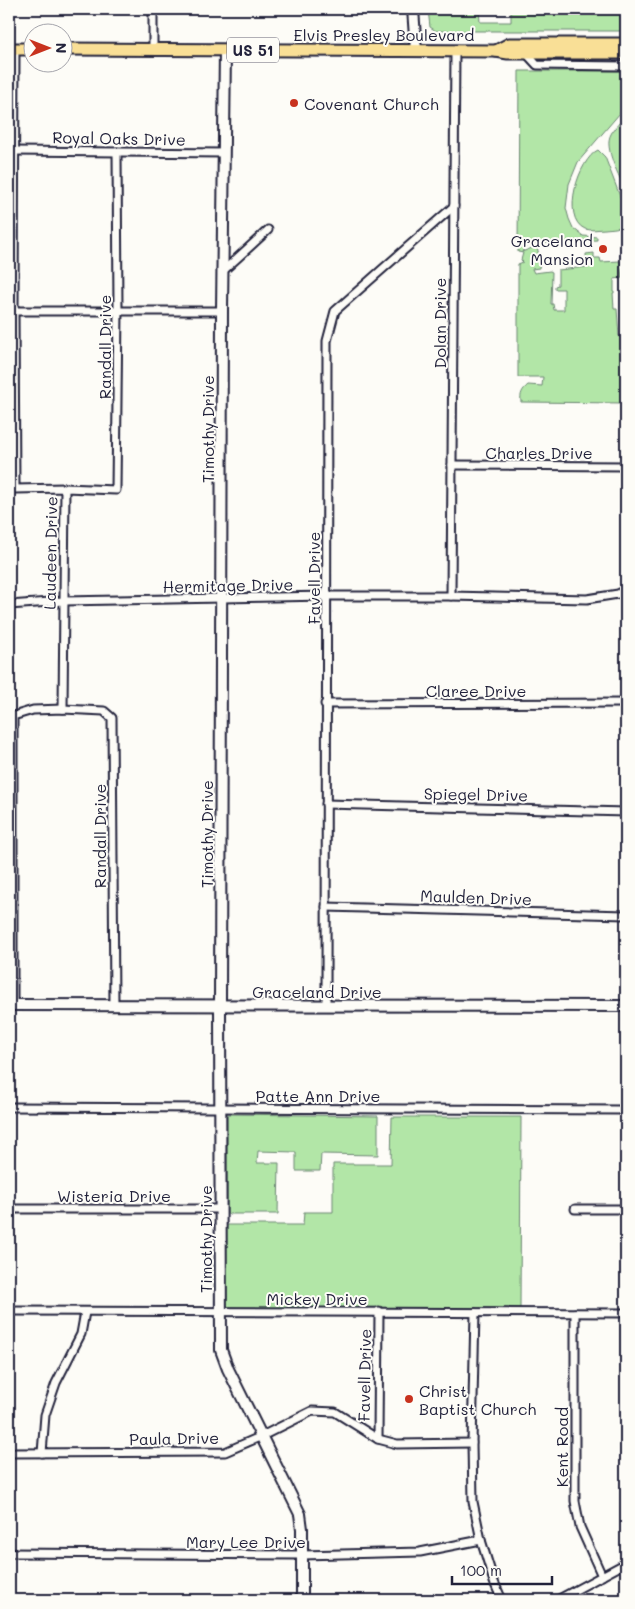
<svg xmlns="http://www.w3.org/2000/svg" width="635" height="1609" viewBox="0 0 635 1609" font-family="Mali,sans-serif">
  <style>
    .green { fill: #b2e6a7; stroke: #6a8471 }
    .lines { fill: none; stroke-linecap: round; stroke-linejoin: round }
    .street-casing { stroke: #22223b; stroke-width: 11 }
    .secondary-casing { stroke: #22223b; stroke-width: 14 }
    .primary-casing { stroke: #22223b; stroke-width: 15 }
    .street { stroke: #fdfcf7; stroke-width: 7 }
    .secondary { stroke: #fdfcf7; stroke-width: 10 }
    .primary { stroke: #f9df96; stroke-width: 11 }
    .poi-dot { fill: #c8321e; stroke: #fdfcf7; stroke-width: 2 }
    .labels { text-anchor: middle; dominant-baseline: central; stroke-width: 4; stroke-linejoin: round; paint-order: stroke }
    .shield { fill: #fdfcf7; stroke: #646373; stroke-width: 1 }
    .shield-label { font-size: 15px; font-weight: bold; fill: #22223b }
    .street-label { font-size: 16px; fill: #22223b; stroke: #fdfcf7 }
    .poi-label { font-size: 16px; fill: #22223b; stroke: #fdfcf7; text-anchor: start }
  </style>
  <rect width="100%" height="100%" fill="#fdfcf7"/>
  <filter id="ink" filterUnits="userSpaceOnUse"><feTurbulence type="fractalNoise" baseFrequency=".02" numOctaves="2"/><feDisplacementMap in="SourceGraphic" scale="10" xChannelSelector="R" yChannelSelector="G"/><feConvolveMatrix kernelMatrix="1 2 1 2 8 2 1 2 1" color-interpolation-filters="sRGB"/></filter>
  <g filter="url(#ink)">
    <g class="green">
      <polygon points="428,9 479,9 480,22 511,22 511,9 626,9 626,31 436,31 430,27"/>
      <path d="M519,71H626V106L578,162L569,184L566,208L569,219L573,228L583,236L597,237V240L529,244L526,246L522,252L537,246L540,261L539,268L532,269L534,273L550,271L552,272L551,304H553L554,310H564V289H555V286L558,285V270L587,267L586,254L594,253V258H600L601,262L620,261L622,278L614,279V293H613L614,309H617L619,336L626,338V403L521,402C520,394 522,390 528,385L542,386L543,377H518V264L523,262L521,260L523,253L518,252Z"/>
      <path d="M626,116V191C620,177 603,148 611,134C614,128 621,121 626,116Z"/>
      <path d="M598,150L605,157L626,212V222C621,229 613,228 605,229C599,229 591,231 585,229C560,218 579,159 598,150Z"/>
      <polygon points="227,1114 378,1116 378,1155 321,1154 320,1171 296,1171 296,1152 258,1151 257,1163 279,1163 278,1214 227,1214"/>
      <polygon points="392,1117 521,1117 520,1309 225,1308 225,1225 303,1225 304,1212 333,1212 333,1164 391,1164"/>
    </g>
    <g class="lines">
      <defs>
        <g id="street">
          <polyline points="153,9 153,50"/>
          <polyline points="15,49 14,311 15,489 65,488 116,490 118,310 117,152"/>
          <polyline points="526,53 537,65 626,66"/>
          <polyline points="14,151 224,153"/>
          <polyline points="223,271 268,230"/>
          <polyline points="9,311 222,311"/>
          <polyline points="452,465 626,466"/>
          <polyline points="451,596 455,51"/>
          <polyline points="9,605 64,601 327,596 451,596 587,599 618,594 626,590"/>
          <polyline points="325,704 626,703"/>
          <polyline points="63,709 65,488"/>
          <polyline points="326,804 626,812"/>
          <polyline points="326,907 626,915"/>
          <polyline points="13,1005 13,716 33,710 63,709 104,711 112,718 114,1005"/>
          <polyline points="326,1005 327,341 335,311 454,206"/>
          <polyline points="9,1107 626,1110"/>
          <polyline points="9,1209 220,1209"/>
          <polyline points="575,1209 626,1209"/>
          <polyline points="9,1311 626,1313"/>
          <polyline points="475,1313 472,1443 473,1502 481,1540 494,1582 502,1600"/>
          <polyline points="575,1313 575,1501 580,1527 602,1576"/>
          <polyline points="378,1439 379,1311"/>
          <polyline points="9,1453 225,1452 262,1436 312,1411 335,1412 378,1439 397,1444 472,1443"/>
          <polyline points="42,1453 45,1415 56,1383 81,1334 85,1312"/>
          <polyline points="9,1553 302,1555 420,1552 481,1540"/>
          <polyline points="557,1600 626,1563"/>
        </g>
        <g id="secondary">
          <polyline points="413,9 416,51"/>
          <polyline points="225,50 222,311 220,1006 221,1350 228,1369 300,1514 302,1529 302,1600"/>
          <polyline points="9,1005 626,1006"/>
        </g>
        <g id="primary">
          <polyline points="9,49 32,49"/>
          <polyline points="62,49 496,51 508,53 626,53"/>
          <polyline points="496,51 509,44 626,44"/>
        </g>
      </defs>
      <use href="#street" class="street-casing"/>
      <use href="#secondary" class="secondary-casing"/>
      <use href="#primary" class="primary-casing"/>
      <use href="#street" class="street"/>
      <use href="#secondary" class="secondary"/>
      <use href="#primary" class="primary"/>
    </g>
  </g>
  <g class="poi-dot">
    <circle cx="294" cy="103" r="5"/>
    <circle cx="603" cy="249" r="5"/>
    <circle cx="409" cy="1399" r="5"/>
  </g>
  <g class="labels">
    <rect class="shield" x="227" y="37.5" width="52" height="25" rx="4"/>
    <g class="shield-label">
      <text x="253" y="50">US 51</text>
    </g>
    <g class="street-label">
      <text x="384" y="34">Elvis Presley Boulevard</text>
      <text transform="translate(119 138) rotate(1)">Royal Oaks Drive</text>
      <text transform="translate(439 323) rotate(-90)">Dolan Drive</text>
      <text transform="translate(104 347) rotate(-90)">Randall Drive</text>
      <text transform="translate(207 429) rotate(-90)">Timothy Drive</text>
      <text x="539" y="452">Charles Drive</text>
      <text transform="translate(50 553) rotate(-89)">Laudeen Drive</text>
      <text transform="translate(313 578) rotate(-90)">Favell Drive</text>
      <text transform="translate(228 585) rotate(-1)">Hermitage Drive</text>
      <text x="476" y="690">Claree Drive</text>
      <text transform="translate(476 794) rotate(1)">Spiegel Drive</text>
      <text transform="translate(206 834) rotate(-90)">Timothy Drive</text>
      <text transform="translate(99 836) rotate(-90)">Randall Drive</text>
      <text transform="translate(476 897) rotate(2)">Maulden Drive</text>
      <text x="317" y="991">Graceland Drive</text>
      <text x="318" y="1095">Patte Ann Drive</text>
      <text x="114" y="1195">Wisteria Drive</text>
      <text transform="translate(205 1239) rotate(-90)">Timothy Drive</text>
      <text x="317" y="1298">Mickey Drive</text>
      <text transform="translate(364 1375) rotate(-89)">Favell Drive</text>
      <text transform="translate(174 1438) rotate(-1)">Paula Drive</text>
      <text transform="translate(561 1447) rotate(-90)">Kent Road</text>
      <text x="246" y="1541">Mary Lee Drive</text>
    </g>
    <g class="poi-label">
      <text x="304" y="103">Covenant Church</text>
      <text x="593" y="240" text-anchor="end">Graceland<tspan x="593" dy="18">Mansion</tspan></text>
      <text x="419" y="1390">Christ<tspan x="419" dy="18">Baptist Church</tspan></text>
    </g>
  </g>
  <rect width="635" height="1609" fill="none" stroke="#fdfcf7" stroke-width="30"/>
  <rect x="15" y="15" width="605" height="1579" fill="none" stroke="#22223b" stroke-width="2" filter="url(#ink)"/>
  <g transform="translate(48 48) rotate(90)"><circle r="24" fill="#fdfcf7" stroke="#a5a5ac"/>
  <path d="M0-4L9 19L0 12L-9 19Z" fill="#c8321e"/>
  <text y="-8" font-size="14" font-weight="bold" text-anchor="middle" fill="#22223b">N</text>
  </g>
  <path d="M452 1576v8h100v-8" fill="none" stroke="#22223b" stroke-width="2.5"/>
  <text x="460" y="1576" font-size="15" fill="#22223b" stroke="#fdfcf7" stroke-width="4" paint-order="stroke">100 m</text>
</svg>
